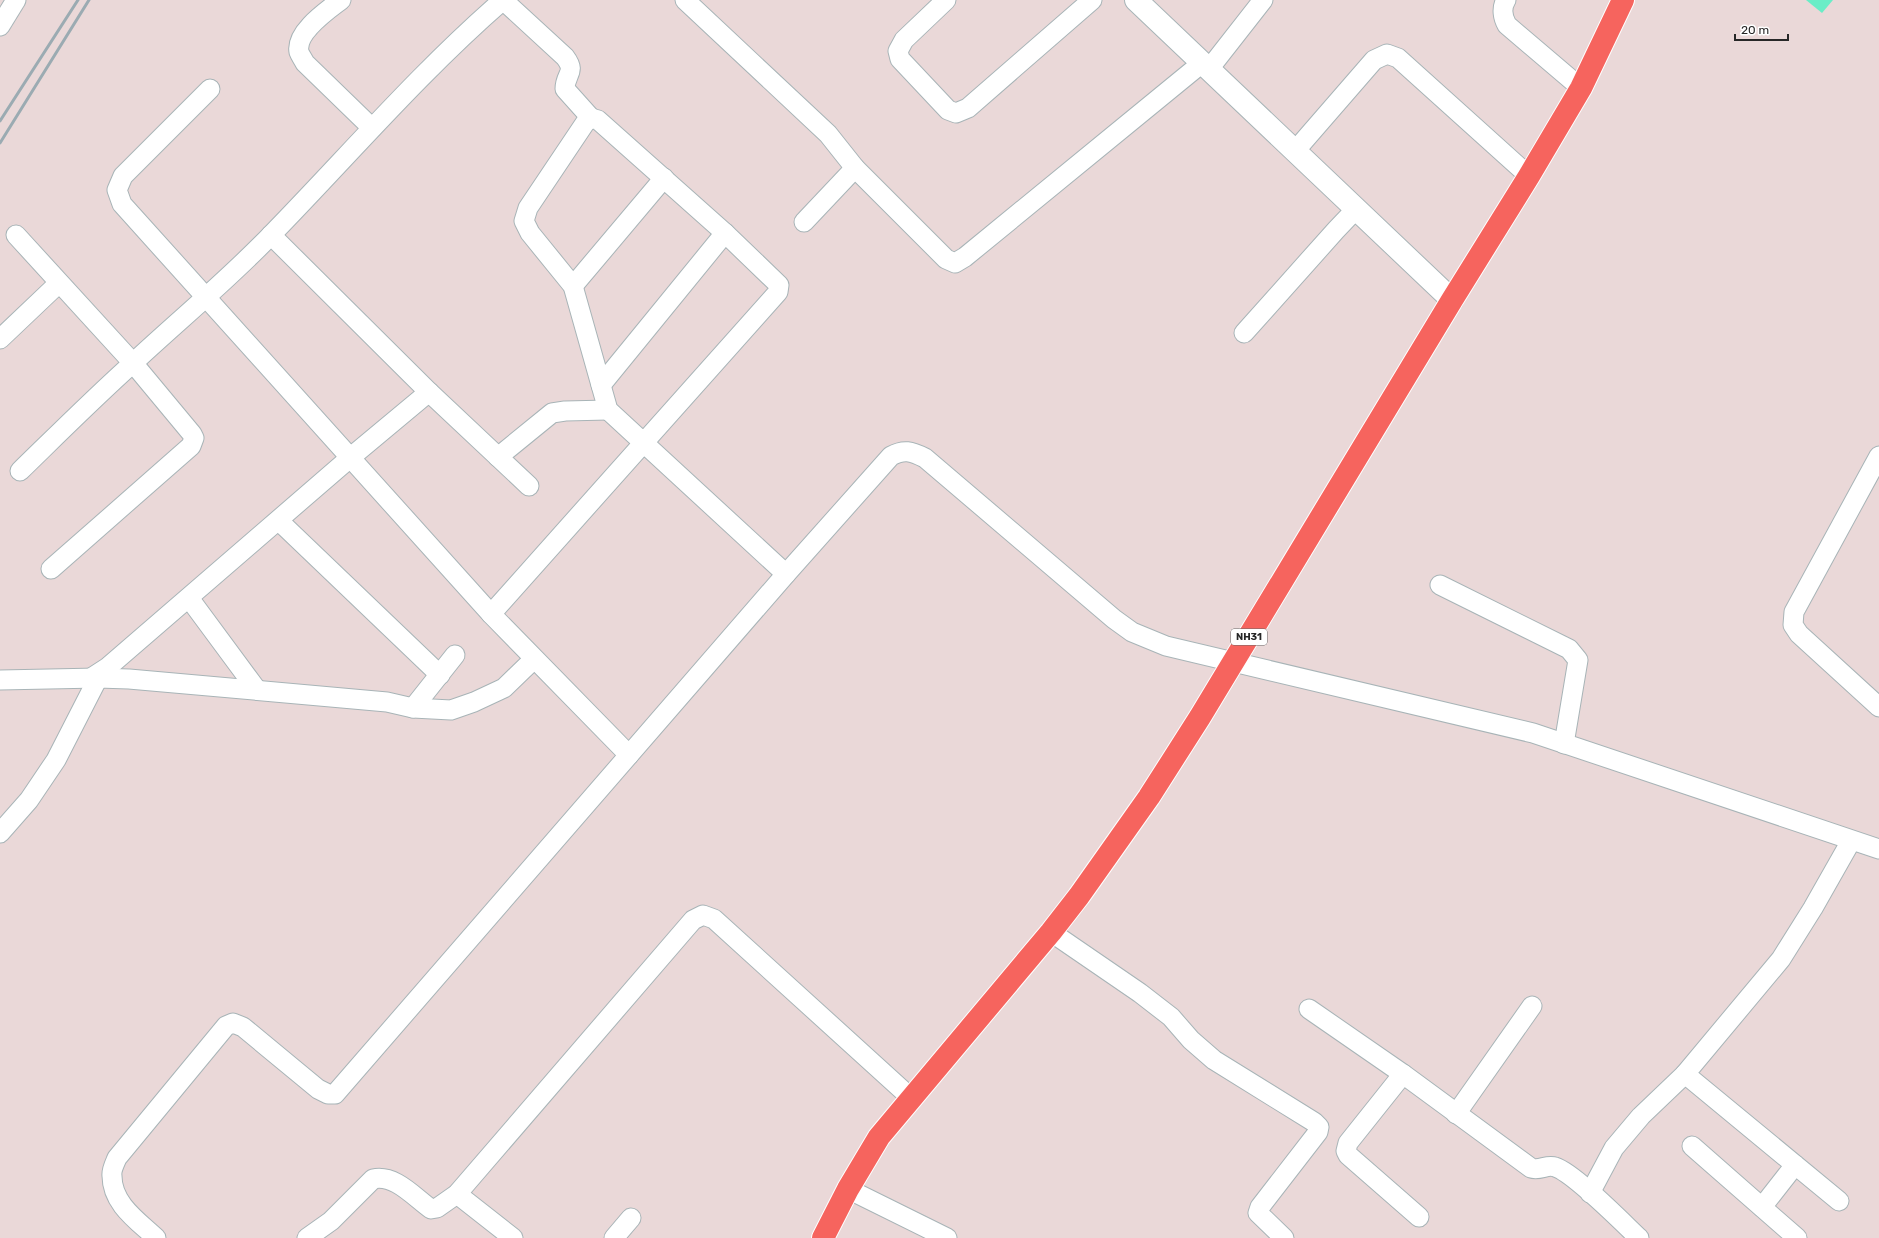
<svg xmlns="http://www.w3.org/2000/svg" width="1879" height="1238" viewBox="0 0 1879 1238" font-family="Rubik,sans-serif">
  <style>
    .water { fill: #6aedc7 }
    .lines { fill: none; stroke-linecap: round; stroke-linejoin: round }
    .minor-casing { stroke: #a8b4b7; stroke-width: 21 }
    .tertiary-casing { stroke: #a8b4b7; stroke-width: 24 }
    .trunk-casing { stroke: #fff; stroke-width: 24 }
    .minor { stroke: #fff; stroke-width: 19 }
    .tertiary { stroke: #fff; stroke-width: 22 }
    .trunk { stroke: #f6645e; stroke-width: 22 }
    .rail { stroke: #9babb2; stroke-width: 3 }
    .labels { text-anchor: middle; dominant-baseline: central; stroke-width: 4; stroke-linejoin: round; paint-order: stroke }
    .shield { fill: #fff; stroke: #686868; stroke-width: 1 }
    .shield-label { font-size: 10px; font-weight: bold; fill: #272727 }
  </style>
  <rect width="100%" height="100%" fill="#ead8d8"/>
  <polygon class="water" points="1806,0 1833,0 1822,13"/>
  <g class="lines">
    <defs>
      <g id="minor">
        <path d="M341,0C328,10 295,32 299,52C300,55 303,59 305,63L372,128"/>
        <path d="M503,0L565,57C577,73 565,73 565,89L591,118"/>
        <polyline points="685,0 828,134 855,168 946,259 955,263 965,257 1202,63"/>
        <polyline points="946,0 904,40 898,51 900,59 948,110 956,113 968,108 1092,0"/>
        <path d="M1506,0C1501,8 1503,18 1507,25L1581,88"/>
        <polyline points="0,26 16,0"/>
        <polyline points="1209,69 1263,0"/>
        <polyline points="210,89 123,176 117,190 122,204 491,614"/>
        <polyline points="1295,151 1374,60 1387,54 1398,58 1529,176"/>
        <polyline points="804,222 855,168"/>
        <polyline points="16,235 133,363 192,434 194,438 191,446 51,569"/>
        <polyline points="573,286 664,178"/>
        <polyline points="1244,333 1336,230 1356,209"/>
        <polyline points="0,339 59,283"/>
        <polyline points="601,385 725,233"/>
        <polyline points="429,392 529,486"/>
        <polyline points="1879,456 1794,612 1793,625 1799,634 1879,707"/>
        <polyline points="498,457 552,413 565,411 608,410"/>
        <path d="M20,471C57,435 94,398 133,363C179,320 228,280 272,234C348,156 420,72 503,0"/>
        <polyline points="279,521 440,675"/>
        <polyline points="1440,585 1569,649 1578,660 1564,744"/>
        <polyline points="189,598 257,690"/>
        <polyline points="91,678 108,667 351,457 429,392 271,235"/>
        <polyline points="0,680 98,678 129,679 387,702 413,708 451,710 474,702 504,688 534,659"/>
        <polyline points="413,708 455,655"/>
        <polyline points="629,755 491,614 778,292 779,285 725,233 598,120 591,118 585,123 528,208 524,221 530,233 573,286 608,410 786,574"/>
        <polyline points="0,833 29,800 56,760 98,678"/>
        <polyline points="1051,932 1140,993 1171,1017 1191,1040 1214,1060 1314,1122 1319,1127 1318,1132 1260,1207 1258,1213 1284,1238"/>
        <polyline points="1309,1009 1403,1074"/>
        <polyline points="1456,1114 1532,1006"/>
        <polyline points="1692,1146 1797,1238"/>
        <polyline points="848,1189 947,1238"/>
        <polyline points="1590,1193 1614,1148 1641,1116 1685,1074"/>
        <polyline points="457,1194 513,1238"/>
        <polyline points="1839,1201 1685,1074 1781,959 1813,908 1851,841"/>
        <polyline points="1762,1207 1795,1165"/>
        <path d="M1419,1217L1348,1155L1346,1151L1348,1143L1403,1074L1531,1168C1540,1171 1547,1164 1555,1167C1574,1173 1622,1222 1639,1238"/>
        <path d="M156,1238C138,1221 112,1204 112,1176C111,1170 115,1163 117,1158L226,1026L233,1023L243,1027L318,1089L328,1094H335L786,574L891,456C904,449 911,451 925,458L1114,619L1132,632L1166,646L1533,733L1879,849"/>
        <path d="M307,1238L331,1221L373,1179C395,1174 414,1197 431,1209L437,1208L457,1194L693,920L703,915L714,919L910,1097"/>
        <polyline points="614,1238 631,1218"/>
      </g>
      <polyline id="tertiary" points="1136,0 1452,300"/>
      <polyline id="trunk" points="823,1238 848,1189 879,1137 1051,932 1079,896 1149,797 1200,717 1452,300 1529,176 1581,88 1623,0"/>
    </defs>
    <use href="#minor" class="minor-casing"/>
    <use href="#tertiary" class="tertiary-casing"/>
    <use href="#trunk" class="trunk-casing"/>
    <use href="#minor" class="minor"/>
    <use href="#tertiary" class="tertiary"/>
    <use href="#trunk" class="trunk"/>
    <g class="rail">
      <polyline points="0,121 78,0"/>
      <polyline points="0,143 89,0"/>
    </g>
  </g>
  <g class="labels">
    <rect class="shield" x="1231" y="629" width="36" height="16" rx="3"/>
    <g class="shield-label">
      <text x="1249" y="637">NH31</text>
    </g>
  </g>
  <path d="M1735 34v6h53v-6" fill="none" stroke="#272727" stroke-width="2"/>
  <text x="1741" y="34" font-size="12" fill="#272727" stroke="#ffffff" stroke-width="3" paint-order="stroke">20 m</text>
</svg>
